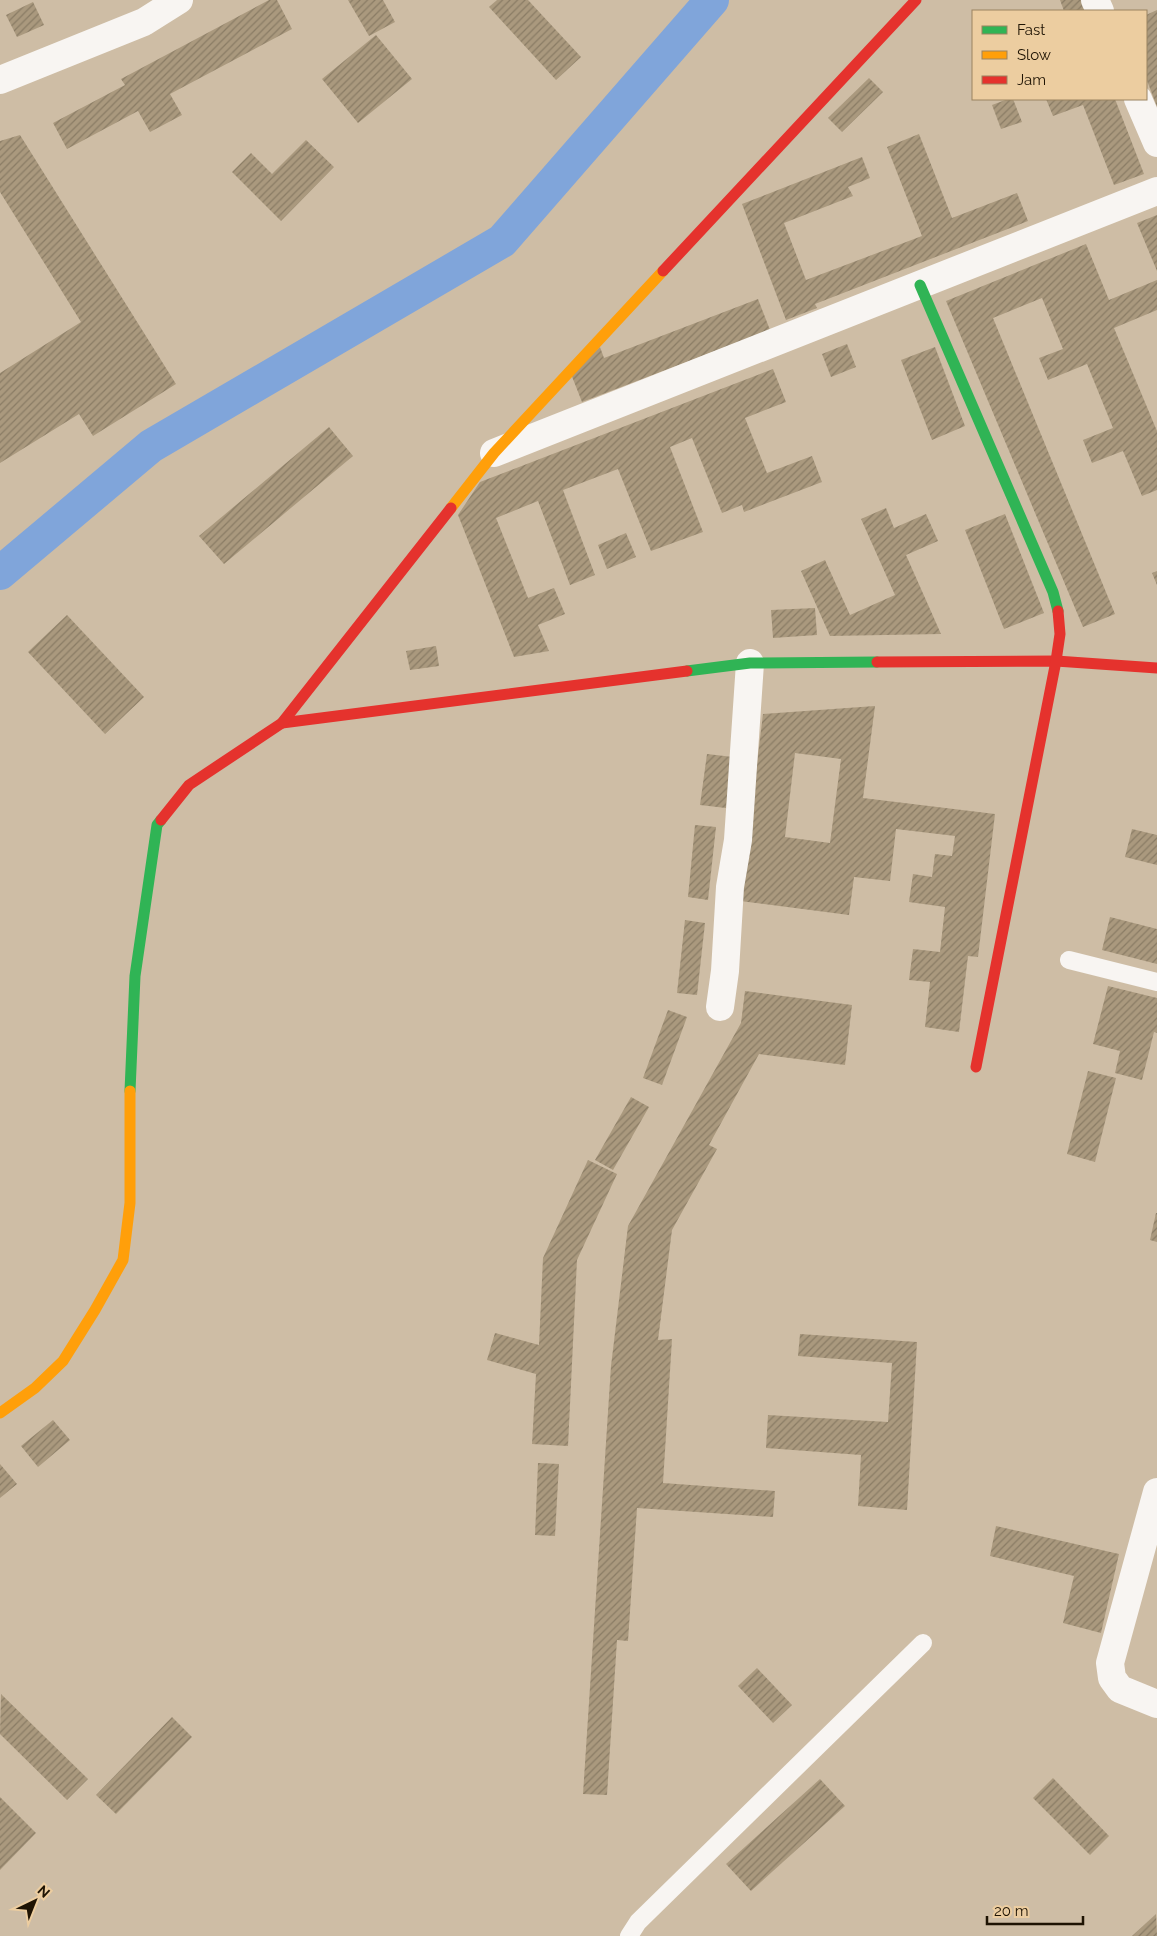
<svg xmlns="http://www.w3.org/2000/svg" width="1157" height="1936" viewBox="0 0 1157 1936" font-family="Raleway,sans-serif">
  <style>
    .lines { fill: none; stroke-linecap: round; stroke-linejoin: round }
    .canal { stroke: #80a5da; stroke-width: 34 }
    .building { fill: url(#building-hatch); fill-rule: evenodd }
    .lane { stroke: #f8f5f2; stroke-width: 18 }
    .street { stroke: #f8f5f2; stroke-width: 28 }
    .fast { stroke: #30b455; stroke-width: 11 }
    .slow { stroke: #ff9f0a; stroke-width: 11 }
    .jam { stroke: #e5322d; stroke-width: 11 }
  </style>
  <defs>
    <pattern id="building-hatch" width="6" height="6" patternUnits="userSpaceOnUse" patternTransform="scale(1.25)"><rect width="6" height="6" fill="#aa997e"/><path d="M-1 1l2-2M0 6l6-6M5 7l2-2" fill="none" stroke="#8a7c65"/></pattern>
  </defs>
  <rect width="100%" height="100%" fill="#cebda5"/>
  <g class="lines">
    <polyline class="canal" points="0,573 151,446 502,241 712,0"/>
  </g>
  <g class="building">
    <polygon points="269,0 277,0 292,29 170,94 182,115 150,132 138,111 67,149 53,123 125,85 121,79"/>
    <polygon points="348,0 383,0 395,22 369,36"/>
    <polygon points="497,0 528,0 581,57 556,80 489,7"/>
    <polygon points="1060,0 1084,0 1088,11 1064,11"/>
    <polygon points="33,2 44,25 17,37 6,15"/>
    <polygon points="1157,10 1157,107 1146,78 1146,15"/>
    <polygon points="376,35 412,79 358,123 322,79"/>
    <polygon points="869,78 883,92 842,132 828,118"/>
    <polygon points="1008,99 1013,99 1022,122 1001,129 992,105"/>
    <polygon points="1046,99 1115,99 1144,174 1114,185 1083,105 1053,116"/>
    <polygon points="919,134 952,218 1017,193 1028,221 815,304 817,308 786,320 742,204 862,157 870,178 848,187 853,196 784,223 806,280 922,236 887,147"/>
    <polygon points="20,135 176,384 93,436 79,414 0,463 0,373 81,322 0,192 0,141"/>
    <polygon points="306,140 334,167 281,221 232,172 251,153 272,174"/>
    <polygon points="1157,215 1157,271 1137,223"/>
    <polygon points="1086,244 1109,300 1157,280 1157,310 1114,328 1157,431 1157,490 1142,496 1123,451 1092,463 1083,440 1113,428 1087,364 1048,380 1039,358 1063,349 1042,298 993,318 1115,614 1083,627 946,301"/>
    <polygon points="758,299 770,330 582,402 571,374 600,347 604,358"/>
    <polygon points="847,344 856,367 831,377 822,354"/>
    <polygon points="935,347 965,426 932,440 901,360"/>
    <polygon points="773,369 786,402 745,418 767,473 812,456 822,482 744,512 742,505 722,513 692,438 670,447 703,532 651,551 618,469 563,490 595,575 570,585 538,501 496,518 528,598 554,588 565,614 538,625 549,651 514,657 458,515 480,482"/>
    <polygon points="329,427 353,456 224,564 199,536"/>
    <polygon points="886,508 894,528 926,514 938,541 906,555 941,634 830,636 801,571 825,560 850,615 895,595 861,519"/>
    <polygon points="1005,514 1044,613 1004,629 965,530"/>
    <polygon points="626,533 636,557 607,569 598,545"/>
    <polygon points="1157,571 1157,585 1152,573"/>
    <polygon points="815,608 817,635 773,638 771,610"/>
    <polygon points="67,615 144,697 105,734 28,652"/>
    <polygon points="436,646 439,666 410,670 406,651"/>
    <path d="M875,706L863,798L995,814L978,957L968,956L959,1032L925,1027L930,982L909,980L913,949L940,952L945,907L909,902L913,874L932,877L935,854L952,856L955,836L896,829L890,881L854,877L849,915L740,901L763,714ZM795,753L841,759L830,843L785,837Z"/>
    <polygon points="707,754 733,757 726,808 700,805"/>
    <polygon points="695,825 716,827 708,900 688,897"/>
    <polygon points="1132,829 1157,835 1157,865 1125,857"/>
    <polygon points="1110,917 1157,929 1157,964 1102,950"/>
    <polygon points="685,920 705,923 697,995 677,993"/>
    <polygon points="1108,986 1157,998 1157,1033 1154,1032 1142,1080 1115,1073 1120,1051 1093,1044"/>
    <polygon points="745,991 852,1005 845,1065 759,1054 709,1145 717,1149 672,1230 658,1340 672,1339 663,1483 775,1491 773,1517 637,1508 628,1641 617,1640 607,1795 583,1794 611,1366 628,1226 741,1023"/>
    <polygon points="668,1010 687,1017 662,1085 643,1078"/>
    <polygon points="1088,1071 1116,1078 1095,1162 1067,1154"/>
    <polygon points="631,1097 649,1107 613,1170 595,1160"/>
    <polygon points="588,1160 617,1174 577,1260 568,1446 532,1444 536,1374 487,1360 495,1333 539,1345 543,1258"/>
    <polygon points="1156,1213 1157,1213 1157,1242 1150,1240"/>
    <polygon points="800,1334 917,1342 907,1510 858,1506 861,1455 766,1448 768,1415 888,1422 892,1363 798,1356"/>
    <polygon points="53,1420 70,1440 38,1467 21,1446"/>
    <polygon points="538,1463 559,1464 555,1536 535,1535"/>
    <polygon points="0,1464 17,1484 0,1498"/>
    <polygon points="996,1526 1119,1554 1101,1633 1063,1623 1074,1576 990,1556"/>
    <polygon points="757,1668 792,1705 773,1723 738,1686"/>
    <polygon points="1,1694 88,1779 67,1800 0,1734"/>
    <polygon points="172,1717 192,1737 116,1814 96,1795"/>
    <polygon points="1053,1778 1109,1836 1090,1855 1033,1798"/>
    <polygon points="820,1779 845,1806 751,1891 726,1864"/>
    <polygon points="0,1797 36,1833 0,1870"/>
    <polygon points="1156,1914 1157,1936 1132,1936"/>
  </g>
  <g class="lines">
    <g class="lane">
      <polyline points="1069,960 1157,982"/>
      <polyline points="629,1936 638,1922 923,1643"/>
    </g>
    <g class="street">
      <polyline points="1095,0 1100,11"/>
      <polyline points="0,80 144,22 179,0"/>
      <polyline points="1138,99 1157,143"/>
      <polyline points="494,453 1157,191"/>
      <polyline points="720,1007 725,971 730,887 738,840 750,663"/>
      <polyline points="1157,1492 1110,1663 1112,1678 1120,1689 1157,1704"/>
    </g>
    <g class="fast">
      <polyline points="920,285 1053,592 1058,611"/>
      <polyline points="687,671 750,663 877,662"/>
      <polyline points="130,1091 135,976 157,825 161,820"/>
    </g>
    <g class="slow">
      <polyline points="451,508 494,453 663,271"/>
      <polyline points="0,1413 35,1388 63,1361 95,1310 123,1260 130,1203 130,1091"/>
    </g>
    <g class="jam">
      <polyline points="663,271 916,0"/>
      <polyline points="877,662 1056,661 1157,668"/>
      <polyline points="282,723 687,671"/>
      <polyline points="161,820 189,785 282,723 451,508"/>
      <polyline points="976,1067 1056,661 1060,634 1058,611"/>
    </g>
  </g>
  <rect x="972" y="10" width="175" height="90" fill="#eccda0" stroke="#9a8361"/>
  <rect x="982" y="26" width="25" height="8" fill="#30b455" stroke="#9a8361"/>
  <text x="1017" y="35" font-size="15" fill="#1e1303">Fast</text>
  <rect x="982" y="51" width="25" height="8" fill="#ff9f0a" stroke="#9a8361"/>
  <text x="1017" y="60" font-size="15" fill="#1e1303">Slow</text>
  <rect x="982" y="76" width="25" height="8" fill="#e5322d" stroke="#9a8361"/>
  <text x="1017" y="85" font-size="15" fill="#1e1303">Jam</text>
  <g transform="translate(35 1901) rotate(43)" stroke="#eccda0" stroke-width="4" paint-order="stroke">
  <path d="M0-4L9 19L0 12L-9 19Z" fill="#1e1303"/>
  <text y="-8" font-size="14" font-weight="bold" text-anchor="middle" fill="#1e1303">N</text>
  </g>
  <path d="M987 1916v8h96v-8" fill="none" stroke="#1e1303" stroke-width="2.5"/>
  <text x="994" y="1916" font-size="15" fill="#1e1303" stroke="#eccda0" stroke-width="4" paint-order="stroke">20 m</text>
</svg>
